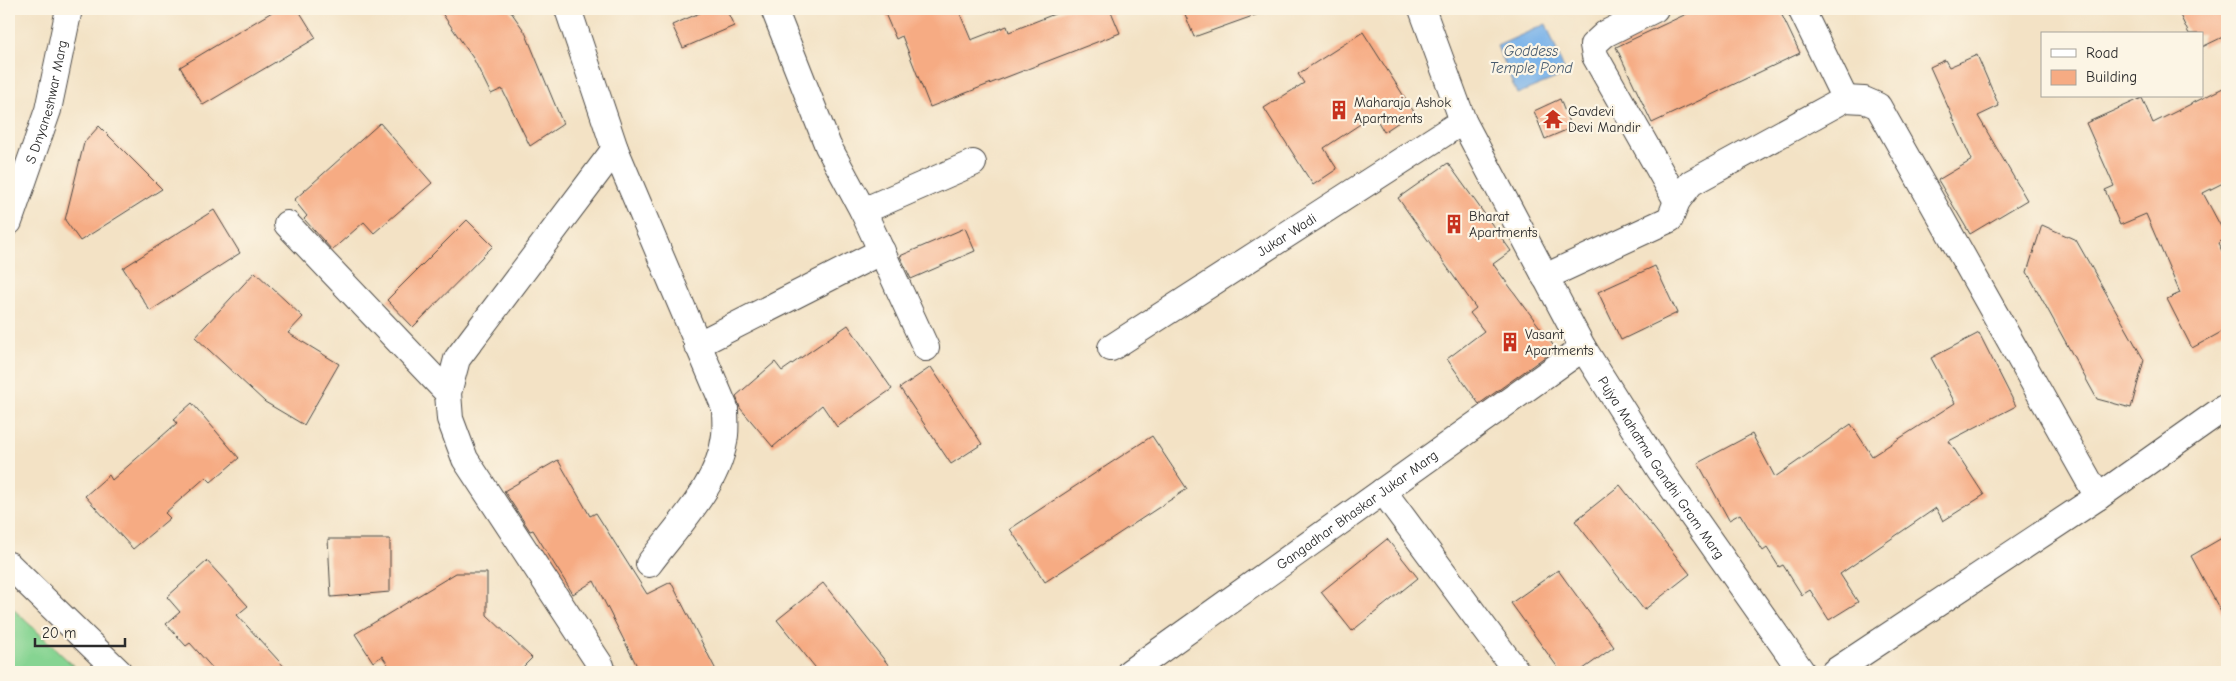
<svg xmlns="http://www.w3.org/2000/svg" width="2236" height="681" viewBox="0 0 2236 681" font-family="'Comic Neue',sans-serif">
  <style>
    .green { fill: #86d492; stroke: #58805e }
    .water { fill: #79b2e9; stroke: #526e8a }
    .building { fill: #f6ab83 }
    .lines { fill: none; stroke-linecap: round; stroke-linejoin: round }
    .street-casing { stroke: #494642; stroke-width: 28 }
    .street { stroke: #fff; stroke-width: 26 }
    .labels { text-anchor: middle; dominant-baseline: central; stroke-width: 4.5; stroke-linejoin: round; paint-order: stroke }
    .street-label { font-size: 14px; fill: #2b2b2b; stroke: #fcf5e5 }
    .poi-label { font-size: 14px; fill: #2b2b2b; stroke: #fcf5e5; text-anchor: start }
    .water-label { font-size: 15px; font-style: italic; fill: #465a6e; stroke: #fcf5e5 }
  </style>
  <rect width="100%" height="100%" fill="#fcf5e5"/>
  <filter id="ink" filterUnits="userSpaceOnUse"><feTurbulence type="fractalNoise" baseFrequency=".02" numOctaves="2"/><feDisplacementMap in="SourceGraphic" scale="10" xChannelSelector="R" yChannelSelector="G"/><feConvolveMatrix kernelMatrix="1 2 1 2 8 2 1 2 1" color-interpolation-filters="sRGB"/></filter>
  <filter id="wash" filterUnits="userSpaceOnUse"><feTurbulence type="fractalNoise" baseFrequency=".0096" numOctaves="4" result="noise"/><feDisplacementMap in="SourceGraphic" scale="20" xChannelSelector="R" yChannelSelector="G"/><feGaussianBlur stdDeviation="1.12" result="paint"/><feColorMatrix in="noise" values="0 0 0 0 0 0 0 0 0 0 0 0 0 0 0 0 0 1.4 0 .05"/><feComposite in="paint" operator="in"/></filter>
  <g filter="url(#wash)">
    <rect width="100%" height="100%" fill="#f3e2c5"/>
    <polygon class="green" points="9,605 80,672 9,672"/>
    <polygon class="water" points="1546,24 1566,74 1517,94 1497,46"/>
    <g id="blocks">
      <g class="building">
        <polygon points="277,9 298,9 316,38 203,105 180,67"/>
        <polygon points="439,9 509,9 525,32 563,124 530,146 502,89 491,94 473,58"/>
        <polygon points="709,9 726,9 734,26 683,48 672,25"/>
        <polygon points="883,9 958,9 971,40 1007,26 1009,32 1067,9 1110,9 1120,33 930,107 902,36 896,39"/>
        <polygon points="1183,9 1264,9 1264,12 1194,37"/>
        <polygon points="1697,9 1779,9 1800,53 1652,123 1616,47"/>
        <polygon points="2177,9 2227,9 2227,35 2202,47 2202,34 2189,34"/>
        <polygon points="1363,32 1414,112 1384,132 1374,115 1324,148 1337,169 1313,185 1264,108 1304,83 1298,74"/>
        <polygon points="1977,55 1999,106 1978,116 2027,200 1970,234 1938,180 1972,160 1930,67 1945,60 1949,67"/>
        <polygon points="2227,86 2227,181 2203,193 2227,238 2218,243 2227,261 2227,329 2192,348 2167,299 2180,293 2146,214 2120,225 2105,190 2114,186 2086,123 2142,98 2153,123"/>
        <polygon points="1560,99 1571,128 1545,139 1534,111"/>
        <polygon points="380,123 432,183 374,233 364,222 332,250 304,219 307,216 294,200"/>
        <polygon points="99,126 162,189 80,241 65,220 84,143"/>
        <polygon points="1448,163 1511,251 1493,264 1556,349 1479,404 1447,359 1484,331 1470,313 1476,308 1398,198"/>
        <polygon points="214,210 240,253 150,311 123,268"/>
        <polygon points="467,220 493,246 413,327 387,300"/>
        <polygon points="2042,225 2076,240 2144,360 2131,408 2097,399 2027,272"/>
        <polygon points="965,228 975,251 911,279 900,256"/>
        <polygon points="1655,266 1677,313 1621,340 1598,292"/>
        <polygon points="255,272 303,317 288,333 339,364 304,425 265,402 195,337"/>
        <polygon points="848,325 892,389 837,427 822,405 773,447 740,408 736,396 775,362 782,371"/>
        <polygon points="1979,333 2016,406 1949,441 1984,495 1943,521 1936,508 1840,574 1858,602 1829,620 1810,590 1802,595 1783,565 1779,567 1767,548 1763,551 1740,514 1729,520 1698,463 1752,434 1775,477 1851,424 1872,456 1955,403 1931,358"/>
        <polygon points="931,367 982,444 951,464 900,388"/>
        <polygon points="192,403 239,458 211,482 206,477 165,513 170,518 133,549 85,496 109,475 112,480 177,423 174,419"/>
        <polygon points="1152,436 1187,489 1045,582 1010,529"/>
        <polygon points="558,460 590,516 596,513 647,594 671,582 717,672 640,672 594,581 573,594 533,530 530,531 504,491"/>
        <polygon points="1620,485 1690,574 1644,610 1575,521"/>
        <polygon points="2227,535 2227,623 2191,556"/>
        <polygon points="328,539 390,539 390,592 331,597"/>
        <polygon points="1387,539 1418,578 1352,631 1321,592"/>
        <polygon points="207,561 248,606 237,615 289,672 216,672 190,643 186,646 166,624 180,612 167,597"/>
        <polygon points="1558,570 1614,647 1579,672 1561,672 1511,603"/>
        <polygon points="456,573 487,573 487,615 532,658 518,672 393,672 382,656 373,662 355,634"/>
        <polygon points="823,583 894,672 819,672 777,620"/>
      </g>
    </g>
  </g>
  <g filter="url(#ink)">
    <use href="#blocks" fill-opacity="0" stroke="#494642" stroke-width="1"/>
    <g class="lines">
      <defs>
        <g id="street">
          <path d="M568,9L615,149L725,408C725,417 726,426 725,435C720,484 677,526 649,564"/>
          <polyline points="774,9 828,146 863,211 926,348"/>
          <path id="s1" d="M1422,9L1463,121L1583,348L1660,470L1802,672"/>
          <polyline points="1655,9 1605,34 1593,45 1595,56 1677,201"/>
          <polyline points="1845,99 1864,100 1878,106 2098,497"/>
          <polyline points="863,211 973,163"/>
          <path id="s2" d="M9,222L48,110L69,9"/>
          <polyline points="287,224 448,393"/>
          <polyline points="1545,277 1670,219 1677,201 1691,183 1845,99 1801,9"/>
          <polyline points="697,345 882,251"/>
          <path id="s3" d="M1111,348L1463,121"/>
          <polyline points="1383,491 1517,672"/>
          <polyline points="9,565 119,672"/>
          <polyline points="603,672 601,666 465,459 450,419 448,393 457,359 615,149"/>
          <path id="s4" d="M1130,672L1583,348"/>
          <polyline points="1834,672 2098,497 2224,408"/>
        </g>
      </defs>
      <use href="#street" class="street-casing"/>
      <use href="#street" class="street"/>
    </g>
  </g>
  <defs>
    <symbol id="building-bare" viewBox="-9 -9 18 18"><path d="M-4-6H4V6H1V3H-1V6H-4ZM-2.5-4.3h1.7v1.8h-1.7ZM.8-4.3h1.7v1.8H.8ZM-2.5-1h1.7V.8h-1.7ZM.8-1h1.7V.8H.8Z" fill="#c8321e" stroke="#fcf5e5" stroke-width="2.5" paint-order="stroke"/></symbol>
    <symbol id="temple-bare" viewBox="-9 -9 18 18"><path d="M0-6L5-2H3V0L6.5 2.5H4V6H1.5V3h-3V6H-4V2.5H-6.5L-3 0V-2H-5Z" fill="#c8321e" stroke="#fcf5e5" stroke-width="2.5" paint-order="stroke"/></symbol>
  </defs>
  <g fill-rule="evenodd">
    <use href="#building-bare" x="1325" y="96" width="28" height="28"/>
    <use href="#temple-bare" x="1539" y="105" width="28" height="28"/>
    <use href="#building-bare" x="1440" y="210" width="28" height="28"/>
    <use href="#building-bare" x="1496" y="328" width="28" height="28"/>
  </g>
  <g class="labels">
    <g class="street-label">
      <text stroke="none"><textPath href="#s2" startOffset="126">S Dnyaneshwar Marg</textPath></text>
      <text stroke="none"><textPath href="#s3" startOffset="209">Jukar Wadi</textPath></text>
      <text stroke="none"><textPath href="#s1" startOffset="519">Pujya Mahatma Gandhi Gram Marg</textPath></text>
      <text stroke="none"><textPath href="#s4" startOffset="279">Gangadhar Bhaskar Jukar Marg</textPath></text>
    </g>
    <g class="poi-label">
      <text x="1354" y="102">Maharaja Ashok<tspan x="1354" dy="16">Apartments</tspan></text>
      <text x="1568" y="111">Gavdevi<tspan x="1568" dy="16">Devi Mandir</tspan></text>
      <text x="1469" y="216">Bharat<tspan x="1469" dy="16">Apartments</tspan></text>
      <text x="1525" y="334">Vasant<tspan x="1525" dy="16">Apartments</tspan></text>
    </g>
    <g class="water-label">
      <text x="1531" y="51">Goddess<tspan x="1531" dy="17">Temple Pond</tspan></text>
    </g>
  </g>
  <rect width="2236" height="681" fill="none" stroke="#fcf5e5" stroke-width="30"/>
  <rect x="2041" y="32" width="162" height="65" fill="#fcf5e5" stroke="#a8a49b"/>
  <rect x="2051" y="49" width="25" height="8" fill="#ffffff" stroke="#a8a49b"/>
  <text x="2086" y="58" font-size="15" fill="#2b2b2b">Road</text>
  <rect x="2051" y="70" width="25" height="15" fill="#f6ab83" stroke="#a8a49b"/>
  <text x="2086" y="82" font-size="15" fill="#2b2b2b">Building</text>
  <path d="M35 638v8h90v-8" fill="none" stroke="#2b2b2b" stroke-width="2.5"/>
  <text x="42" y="638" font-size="15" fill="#2b2b2b" stroke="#fcf5e5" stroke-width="4" paint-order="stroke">20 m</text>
</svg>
